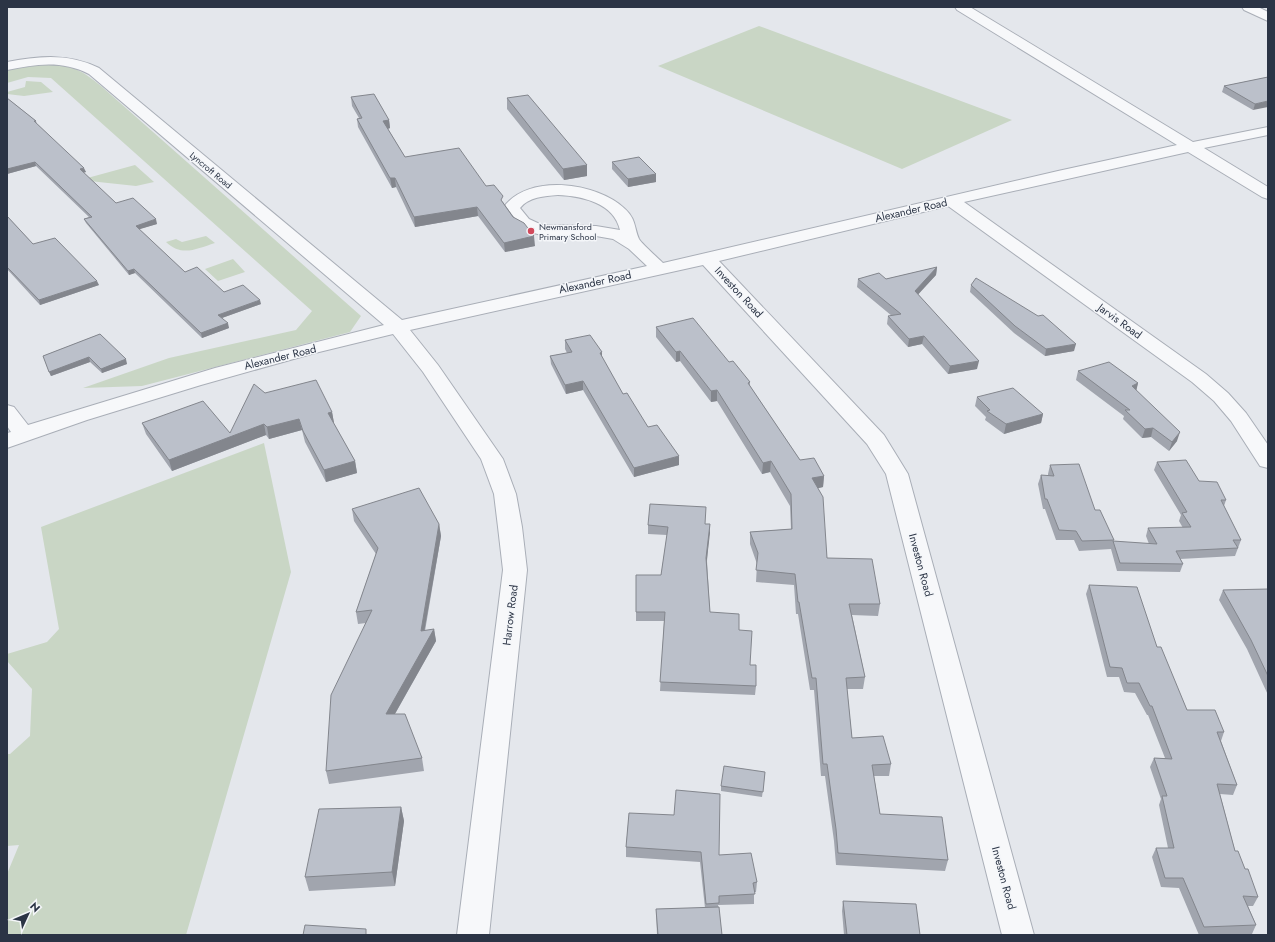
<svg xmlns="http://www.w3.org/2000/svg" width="1275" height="942" viewBox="0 0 1275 942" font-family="Jost,sans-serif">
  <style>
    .green { fill: #c9d6c5 }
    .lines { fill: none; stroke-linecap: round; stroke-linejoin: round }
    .minor-casing { stroke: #a9aeb7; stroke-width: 2 }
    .minor { fill: #f7f8fa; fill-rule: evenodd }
    .wall { fill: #a1a5ae }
    .shaded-wall { fill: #83868d }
    .building { fill: #bbc0ca; stroke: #83868d }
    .poi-dot { fill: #d1495b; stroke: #f4f6f9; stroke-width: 1.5 }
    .labels { text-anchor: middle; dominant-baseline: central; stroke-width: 3; stroke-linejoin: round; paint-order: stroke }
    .far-street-label { font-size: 9px; fill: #2b3445; stroke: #f4f6f9 }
    .far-poi-label { font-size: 9px; fill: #2b3445; stroke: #f4f6f9; text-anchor: start }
    .street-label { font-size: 11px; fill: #2b3445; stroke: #f4f6f9 }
  </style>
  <rect width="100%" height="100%" fill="#e4e7ec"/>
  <g class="green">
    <polygon points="759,26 1012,120 902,169 658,66"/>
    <path d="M51,63C74,66 84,72 101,86L361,316L350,332L142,386L83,388L169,358L296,330L312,311L51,78L28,77L7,83V70Z"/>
    <polygon points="26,81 41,82 53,92 24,96 7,94 7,92 25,87"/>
    <polygon points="135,165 154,182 136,186 80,180"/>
    <path d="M206,236L215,243C196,249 182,257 166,242L176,239L182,242Z"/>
    <polygon points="233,259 245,272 218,281 205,269"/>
    <polygon points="264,443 291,572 186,935 7,935 7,874 19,845 7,846 7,754 10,754 30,736 32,689 7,661 7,654 47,642 59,629 41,527"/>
  </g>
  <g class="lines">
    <defs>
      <g id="minor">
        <path d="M955,7H970L1193,142L1268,127V135L1204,148L1268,187V199L1262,197L1188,152L964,202L1206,374L1228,393L1246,413L1268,445V468L1260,466L1231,421L1214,401L1192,382L948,206L719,261L884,435L908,474L1034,935H1002L886,474L867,444L703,265L410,330L438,365L503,459L516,494L522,527L527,570L489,935H457L503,570L498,527L494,494L481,459L423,372L393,334L315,353L201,385L87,420L7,448V433L11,432L7,426V405L14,407L28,425L215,368L384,325L89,74C62,60 36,64 7,70V62C39,56 69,53 99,68L402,320L647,266L629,249L613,239L596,236L542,235L525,231L515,225L503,208C527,173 597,182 625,209C636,219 634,227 639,239C642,244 658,258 663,263L1058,171L1177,145L957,10ZM558,195C582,196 614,203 620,230L596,226L542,225L529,219L520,208C529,197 544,196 558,195Z"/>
        <polygon points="1242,7 1258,7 1268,12 1268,21 1244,10"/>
      </g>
    </defs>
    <use href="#minor" class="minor-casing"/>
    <use href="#minor" class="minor"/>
  </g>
  <g class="wall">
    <polygon points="1268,77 1253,110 1222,92 1224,86"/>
    <polygon points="351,97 389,120 390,128 388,129 405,157 486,186 503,202 535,246 505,252 478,216 415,227 396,187 392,188 358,127 357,119 359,118 352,106"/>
    <polygon points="7,98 36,121 37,124 86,172 83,173 116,203 157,224 139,229 185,272 224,292 261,304 222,318 229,328 202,338 135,273 129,275 86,223 84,219 89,217 36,166 7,174"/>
    <polygon points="507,98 587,165 587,176 564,180 507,109"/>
    <polygon points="612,162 656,174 656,182 628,187 612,169"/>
    <polygon points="7,216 33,244 99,285 40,305 7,269"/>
    <polygon points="937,267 936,275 918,294 977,369 948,374 922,344 908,347 887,324 888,316 892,316 857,287 858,279 886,279"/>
    <polygon points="971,285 1074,351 1045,356 1014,333 970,292"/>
    <polygon points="656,327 729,362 750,382 750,386 800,460 824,476 823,487 818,488 827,558 880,604 878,616 852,615 865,677 863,689 847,689 852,738 891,764 889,776 874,776 880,814 948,860 945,871 836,865 834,841 825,776 821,776 814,690 810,690 798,614 796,614 794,585 756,582 757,564 750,544 750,532 791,529 790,506 770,472 762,474 717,401 711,402 680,361 676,362 656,337"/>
    <polygon points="100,334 127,364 102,373 90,362 51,376 43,356"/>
    <polygon points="565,340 602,358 623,394 648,427 679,465 634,477 583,390 566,394 551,364 550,356 567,353 565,349"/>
    <polygon points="1078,371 1138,383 1136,390 1177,441 1169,451 1151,437 1142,438 1123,419 1124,416 1076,380"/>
    <polygon points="265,393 332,412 334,423 333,423 355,461 357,473 326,482 305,442 302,430 269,439 266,435 172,471 146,434 142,423 230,433"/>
    <polygon points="977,397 1043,414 1041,423 1004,434 985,420 986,417 975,406"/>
    <polygon points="1157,462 1199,481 1226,500 1224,506 1241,540 1235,556 1180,559 1183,564 1180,572 1117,571 1111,549 1079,551 1074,540 1056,540 1045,509 1043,509 1038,484 1041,475 1048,476 1048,474 1050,465 1095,510 1114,540 1113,541 1149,544 1146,536 1148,528 1183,528 1179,521 1181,515 1154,470"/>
    <polygon points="352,509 439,524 441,536 425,631 434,629 436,641 395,714 422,758 424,771 329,784 326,771 366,623 358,624 356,612 376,554 354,521"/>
    <polygon points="705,524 710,524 707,561 710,612 739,630 756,686 755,695 660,691 664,621 636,621 636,575 661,575 667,535 648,534 648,525"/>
    <polygon points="1089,585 1157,647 1187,710 1224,732 1221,741 1237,785 1233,795 1220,794 1235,851 1245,869 1258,897 1253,906 1248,906 1256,925 1252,934 1230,935 1199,935 1179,888 1161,887 1152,857 1156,848 1168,848 1159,805 1161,799 1150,767 1154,758 1165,758 1148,715 1147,715 1135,693 1124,692 1119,677 1107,677 1086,594"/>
    <polygon points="1268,589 1268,695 1247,649 1219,600 1223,590"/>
    <polygon points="765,772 762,797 721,791 721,786"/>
    <polygon points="401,807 404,821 395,886 309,891 305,877"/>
    <polygon points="629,813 719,855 757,882 756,892 754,892 754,904 718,905 722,935 657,935 656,909 705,908 700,862 626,857 626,847"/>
    <polygon points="843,901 920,935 844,935 842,911"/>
  </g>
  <g class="shaded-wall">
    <polygon points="1268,101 1268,107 1253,110 1255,104"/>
    <polygon points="389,120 390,128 384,130 383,121"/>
    <polygon points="35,162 36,166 7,174 7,169"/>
    <polygon points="587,165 587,176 564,180 563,169"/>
    <polygon points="84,168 86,172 81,173 80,169"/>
    <polygon points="656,174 656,182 628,187 628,179"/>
    <polygon points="390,178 395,178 396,187 392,188"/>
    <polygon points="477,207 478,216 415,227 414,217"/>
    <polygon points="156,219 157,224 137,230 136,226"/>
    <polygon points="534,236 535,246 505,252 504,243"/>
    <polygon points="937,267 936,275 914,299 915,291"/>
    <polygon points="134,269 135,273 129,275 128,271"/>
    <polygon points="97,281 99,285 40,305 39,300"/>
    <polygon points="260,300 261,304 219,319 218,315"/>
    <polygon points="228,323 229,328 202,338 201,333"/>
    <polygon points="924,336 922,344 908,347 909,339"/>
    <polygon points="1076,344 1074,351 1045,356 1046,349"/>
    <polygon points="680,351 680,361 676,362 676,352"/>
    <polygon points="602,352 602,361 600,353"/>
    <polygon points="89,357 90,362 51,376 49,372"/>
    <polygon points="126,359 127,364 102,373 101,369"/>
    <polygon points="979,361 977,369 948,374 950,366"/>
    <polygon points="583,381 583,390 566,394 565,385"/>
    <polygon points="1138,383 1136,392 1132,386"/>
    <polygon points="717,390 717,401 711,402 711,391"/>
    <polygon points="332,412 334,423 330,424 328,413"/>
    <polygon points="1043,414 1041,423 1004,434 1006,424"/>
    <polygon points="299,419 302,430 269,439 267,427"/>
    <polygon points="264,424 266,435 172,471 169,460"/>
    <polygon points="1153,428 1151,437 1142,438 1145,429"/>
    <polygon points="1180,432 1177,441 1169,451 1172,442"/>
    <polygon points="679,456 679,465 634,477 634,468"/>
    <polygon points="355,461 357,473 326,482 324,470"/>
    <polygon points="771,461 770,472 762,474 763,463"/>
    <polygon points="824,476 823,487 811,490 812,478"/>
    <polygon points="439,524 441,536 422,644 421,631"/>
    <polygon points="710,524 710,533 706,567 706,558"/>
    <polygon points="434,629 436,641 388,726 386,714"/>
    <polygon points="401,807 404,821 395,886 392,872"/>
  </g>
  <g class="building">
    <polygon points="1268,77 1268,101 1255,104 1224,86"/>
    <polygon points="374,94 389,120 383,121 405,157 459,148 486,186 494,185 503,196 501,200 513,217 524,223 534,236 504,243 477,207 414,217 395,178 390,178 357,119 362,118 351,97"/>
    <polygon points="528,95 587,165 563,169 507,98"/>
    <polygon points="7,98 36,121 34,121 84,168 80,169 116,203 133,198 156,219 136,226 185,272 197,267 224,292 243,285 260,300 218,315 228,323 201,333 134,269 128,271 84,219 92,217 35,162 7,169"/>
    <polygon points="639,157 656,174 628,179 612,162"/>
    <polygon points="7,216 33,244 55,238 97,281 39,300 7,267"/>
    <polygon points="937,267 915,291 979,361 950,366 924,336 909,339 888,316 901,314 858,279 879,273 886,279"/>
    <polygon points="976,278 1038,316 1043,315 1076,344 1046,349 1015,326 971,285"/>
    <polygon points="693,318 729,362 733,361 750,382 748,383 800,460 814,458 824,476 812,478 823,497 827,558 872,559 880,604 849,604 865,677 846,678 852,738 883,736 891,764 872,765 880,814 942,817 948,860 838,853 836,829 827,764 823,764 816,678 812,678 799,602 798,602 795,574 756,570 758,553 750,532 792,529 791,494 771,461 763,463 717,390 711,391 680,351 676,352 656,327"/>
    <polygon points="100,334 126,359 101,369 89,357 49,372 43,356"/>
    <polygon points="590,335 602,352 600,353 623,394 627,393 648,427 657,425 679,456 634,468 583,381 565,385 550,356 572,352 565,340"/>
    <polygon points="1109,362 1138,383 1132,386 1180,432 1172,442 1153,428 1145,429 1125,410 1130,410 1078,371"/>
    <polygon points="316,380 332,412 328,413 355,461 324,470 303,431 299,419 267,427 264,424 169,460 142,423 203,401 230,433 254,384 265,393"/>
    <polygon points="1013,388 1043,414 1006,424 987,411 990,410 977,397"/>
    <polygon points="1186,460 1199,481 1217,482 1226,500 1221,500 1241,540 1233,540 1238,548 1176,551 1183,564 1120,563 1113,541 1157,544 1148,528 1191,527 1182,513 1187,512 1157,462"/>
    <polygon points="1079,464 1095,510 1100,510 1114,540 1082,541 1076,531 1059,530 1047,499 1045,499 1041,475 1054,476 1050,465"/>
    <polygon points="419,488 439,524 421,631 434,629 386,714 405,714 422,758 326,771 331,695 372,610 356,612 378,548 352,509"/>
    <polygon points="650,504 706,507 705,524 710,524 706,558 710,612 739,614 739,630 752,631 750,665 756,665 756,686 660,682 665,612 636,612 636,575 661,575 668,527 648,525"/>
    <polygon points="1089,585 1137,587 1157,647 1161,647 1187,710 1215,710 1224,732 1217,732 1237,785 1217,784 1235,851 1238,851 1245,869 1248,869 1258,897 1243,896 1256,925 1204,927 1183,878 1165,878 1156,848 1174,848 1162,796 1167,796 1154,758 1172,759 1152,706 1150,706 1139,683 1127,683 1122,668 1110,667"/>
    <polygon points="1268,589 1268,676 1251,640 1223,590"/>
    <polygon points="724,766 765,772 763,792 721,786"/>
    <polygon points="676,790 720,794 719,855 751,853 757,882 753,883 755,894 719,896 719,903 706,904 701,852 626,847 629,813 674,815"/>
    <polygon points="401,807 392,872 305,877 319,809"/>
    <polygon points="843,901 916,904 920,935 847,935"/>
    <polygon points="719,907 722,935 658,935 656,909"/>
    <polygon points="305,925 366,929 366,935 303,935"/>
  </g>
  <circle class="poi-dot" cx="531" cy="231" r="4"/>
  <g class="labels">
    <g class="far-street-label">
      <text transform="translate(211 170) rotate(40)">Lyncroft Road</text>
    </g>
    <g class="far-poi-label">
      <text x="539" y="226">Newmansford<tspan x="539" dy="10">Primary School</tspan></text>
    </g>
    <g class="street-label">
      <text transform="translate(911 210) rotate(-13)">Alexander Road</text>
      <text transform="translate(595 282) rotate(-12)">Alexander Road</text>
      <text transform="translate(739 292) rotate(47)">Investon Road</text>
      <text transform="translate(1120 321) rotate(36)">Jarvis Road</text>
      <text transform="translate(280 357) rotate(-14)">Alexander Road</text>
      <text transform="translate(921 565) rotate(75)">Investon Road</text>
      <text transform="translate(510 615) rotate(-83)">Harrow Road</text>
      <text transform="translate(1004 878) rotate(75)">Investon Road</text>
    </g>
  </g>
  <rect width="1275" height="942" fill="none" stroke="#2b3445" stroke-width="16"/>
  <g transform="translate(28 914) rotate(46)" stroke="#f4f6f9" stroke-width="3" paint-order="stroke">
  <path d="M0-3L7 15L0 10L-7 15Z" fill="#2b3445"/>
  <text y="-6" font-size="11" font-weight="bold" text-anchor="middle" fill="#2b3445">N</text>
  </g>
</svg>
